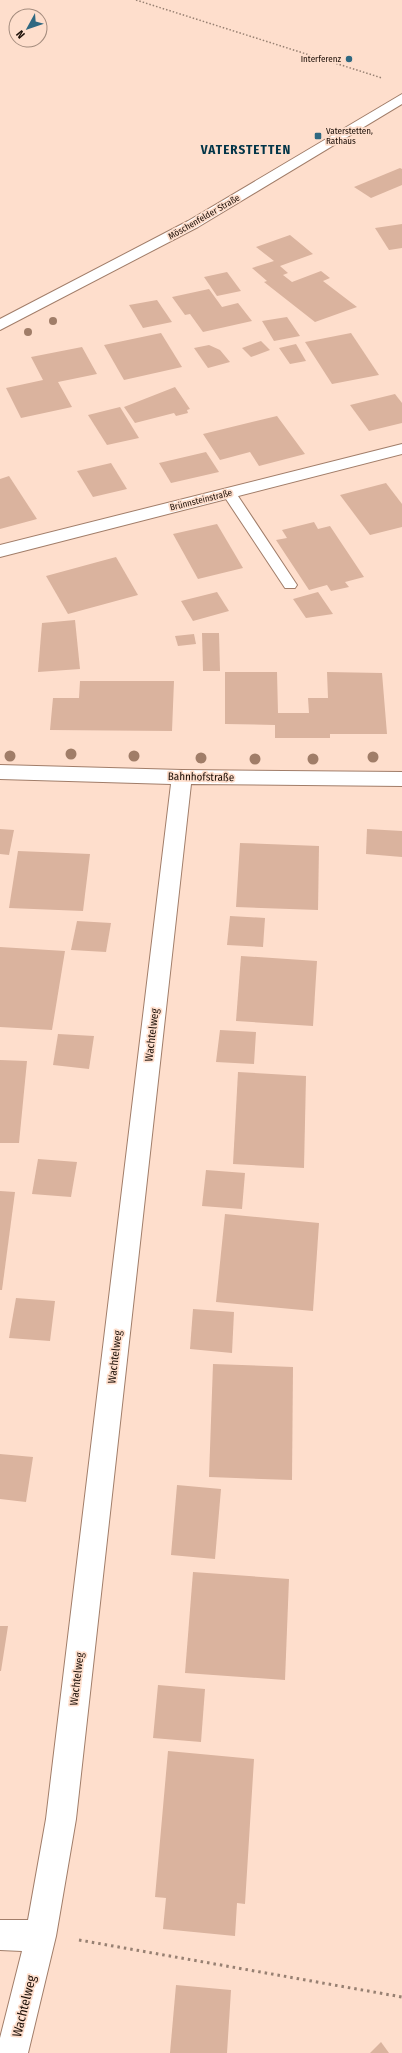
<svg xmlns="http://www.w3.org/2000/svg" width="402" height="2053" viewBox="0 0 402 2053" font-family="'Fira Sans Condensed',sans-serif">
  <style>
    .building { fill: #dab39e }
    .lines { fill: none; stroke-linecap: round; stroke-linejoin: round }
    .service-casing { stroke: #a17d69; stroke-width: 2 }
    .minor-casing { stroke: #a17d69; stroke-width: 2 }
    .tertiary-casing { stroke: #a17d69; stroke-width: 2 }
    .path-far1 { stroke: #978072; stroke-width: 1.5; stroke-dasharray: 1.5 2; stroke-linecap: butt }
    .path { stroke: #978072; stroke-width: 3; stroke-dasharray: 2.5 4; stroke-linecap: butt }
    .service { fill: #fff; fill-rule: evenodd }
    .minor { fill: #fff; fill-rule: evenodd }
    .tertiary { fill: #fff; fill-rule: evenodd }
    .tree { fill: #a07d68 }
    .poi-dot { fill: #2f6881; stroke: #fedecc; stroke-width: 1.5 }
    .labels { text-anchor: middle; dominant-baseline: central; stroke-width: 3.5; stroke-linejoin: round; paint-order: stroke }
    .far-poi-label { font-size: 9px; fill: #1d1008; stroke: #fedecc; text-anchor: end }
    .far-street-label { font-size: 9px; fill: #1d1008; stroke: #fedecc }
    .street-label { font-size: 11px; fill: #1d1008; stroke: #fedecc }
    .far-district-label { font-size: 13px; font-weight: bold; letter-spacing: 1px; fill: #023548; stroke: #fedecc }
    .near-street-label { font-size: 13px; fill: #1d1008; stroke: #fedecc }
  </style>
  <rect width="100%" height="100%" fill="#fedecc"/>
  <g class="building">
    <polygon points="400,168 402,169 402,185 371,198 354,187"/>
    <polygon points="402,224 402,248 389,250 375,228"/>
    <polygon points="290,235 313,254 280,266 288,273 283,275 292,282 321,271 330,278 323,281 357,307 315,322 264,282 267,281 252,268 274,261 256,247"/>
    <polygon points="227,272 241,291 217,296 204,277"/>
    <polygon points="209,289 222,307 238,303 252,321 203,332 190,314 185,315 172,297"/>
    <polygon points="157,300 172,322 143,328 129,305"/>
    <polygon points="287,317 300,336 274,341 262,321"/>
    <polygon points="161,333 182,367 124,380 104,345"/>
    <polygon points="351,333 379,375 332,384 305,342"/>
    <polygon points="261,341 270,350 251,357 242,348"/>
    <polygon points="296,344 306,361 290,364 279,348"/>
    <polygon points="209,345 220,350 230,362 208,368 194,348"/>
    <polygon points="82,347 97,374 58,382 72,407 21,418 6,388 43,380 31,357"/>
    <polygon points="175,387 190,409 187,410 188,413 176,416 174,413 135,423 124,407"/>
    <polygon points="395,394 402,403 402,423 369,431 350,405"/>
    <polygon points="120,407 139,438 107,445 88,415"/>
    <polygon points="277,416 305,454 259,466 250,452 220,460 203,434"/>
    <polygon points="206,452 219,472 171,483 159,463"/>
    <polygon points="111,463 127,489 93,497 77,471"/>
    <polygon points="9,476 37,519 0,529 0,479"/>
    <polygon points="386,483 402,504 402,527 370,535 340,495"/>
    <polygon points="314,522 318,529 330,526 364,577 345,582 349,587 331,591 327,585 309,590 276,540 287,538 282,530"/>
    <polygon points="217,524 243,568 198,579 173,534"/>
    <polygon points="116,557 138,595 68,614 46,576"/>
    <polygon points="217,592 229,611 193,621 181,601"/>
    <polygon points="318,592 333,614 306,618 293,599"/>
    <polygon points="75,620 80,669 38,672 42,623"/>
    <polygon points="202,633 219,633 220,671 203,671"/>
    <polygon points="194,634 196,644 178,646 175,636"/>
    <polygon points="225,672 277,672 278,713 309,713 308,698 328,698 327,672 382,673 387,734 330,734 330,738 275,738 275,725 225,724"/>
    <polygon points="80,681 174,681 172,731 50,730 53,698 79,698"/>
    <polygon points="0,829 14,830 9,855 0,854"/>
    <polygon points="367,829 402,831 402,857 366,854"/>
    <polygon points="240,843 319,846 318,910 236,907"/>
    <polygon points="18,851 90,854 83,911 9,908"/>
    <polygon points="230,916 265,918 263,947 227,945"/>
    <polygon points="77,921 111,923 106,952 71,950"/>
    <polygon points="0,947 65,951 52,1030 0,1027"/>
    <polygon points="241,956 317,961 313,1026 236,1021"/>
    <polygon points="220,1030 256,1032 254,1064 216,1062"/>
    <polygon points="58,1034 94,1036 89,1069 53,1065"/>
    <polygon points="0,1060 27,1061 19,1143 0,1143"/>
    <polygon points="238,1072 306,1076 304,1168 233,1164"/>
    <polygon points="38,1159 77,1162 71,1197 32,1194"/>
    <polygon points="206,1170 245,1173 242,1209 202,1206"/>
    <polygon points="0,1191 15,1192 2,1290 0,1290"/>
    <polygon points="225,1214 319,1223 313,1311 216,1302"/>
    <polygon points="16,1298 55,1301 50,1341 9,1338"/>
    <polygon points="193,1309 234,1312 232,1353 190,1349"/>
    <polygon points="213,1364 293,1367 292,1480 209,1477"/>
    <polygon points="0,1454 33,1457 26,1502 0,1499"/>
    <polygon points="177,1485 221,1489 215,1559 171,1555"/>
    <polygon points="193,1572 289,1579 285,1680 185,1673"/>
    <polygon points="0,1626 8,1626 1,1671 0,1671"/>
    <polygon points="158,1685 205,1689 201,1742 153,1738"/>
    <polygon points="168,1751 254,1759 245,1904 237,1903 235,1936 163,1929 166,1898 155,1897"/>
    <polygon points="176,1985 231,1990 227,2053 170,2053"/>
    <polygon points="381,2042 389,2053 370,2053"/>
  </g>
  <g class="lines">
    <defs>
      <polygon id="service" points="229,489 234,490 295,582 297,585 295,588 285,588 222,493 224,490"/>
      <g id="minor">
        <polygon points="402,444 402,454 0,557 0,545"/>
        <polygon points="0,765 182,770 402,772 402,786 191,784 76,1819 56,1936 28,2053 0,2053 0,2038 22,1951 0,1950 0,1920 28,1920 46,1819 171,784 0,779"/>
      </g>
      <polygon id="tertiary" points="402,94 402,104 198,227 0,330 0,319 188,221"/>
    </defs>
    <use href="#service" class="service-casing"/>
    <use href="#minor" class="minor-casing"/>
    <use href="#tertiary" class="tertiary-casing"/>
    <polyline class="path-far1" points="136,0 382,78"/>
    <polyline class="path" points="79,1940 402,1997"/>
    <use href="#service" class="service"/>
    <use href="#minor" class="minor"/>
    <use href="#tertiary" class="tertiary"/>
  </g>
  <g class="tree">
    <circle cx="53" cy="321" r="4"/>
    <circle cx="28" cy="332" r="4"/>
    <circle cx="71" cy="754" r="5.5"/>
    <circle cx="10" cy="756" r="5.5"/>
    <circle cx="134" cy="756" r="5.5"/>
    <circle cx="373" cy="757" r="5.5"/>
    <circle cx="201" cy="758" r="5.5"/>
    <circle cx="255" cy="759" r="5.5"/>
    <circle cx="313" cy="759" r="5.5"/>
  </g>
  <g class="poi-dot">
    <circle cx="349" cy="59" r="4"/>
    <rect x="314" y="132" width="8" height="8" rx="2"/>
  </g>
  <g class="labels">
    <g class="far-poi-label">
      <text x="341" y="59">Interferenz</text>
      <text x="326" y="131" text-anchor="start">Vaterstetten,<tspan x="326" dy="10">Rathaus</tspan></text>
    </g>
    <g class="far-street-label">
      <text transform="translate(204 217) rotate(-30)">Möschenfelder Straße</text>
      <text transform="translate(201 500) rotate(-14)">Brünnsteinstraße</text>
    </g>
    <g class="street-label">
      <text transform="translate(201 777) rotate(1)">Bahnhofstraße</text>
      <text transform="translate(152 1035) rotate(-83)">Wachtelweg</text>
      <text transform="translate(115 1357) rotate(-83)">Wachtelweg</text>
      <text transform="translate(77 1679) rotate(-83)">Wachtelweg</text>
    </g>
    <g class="far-district-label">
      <text x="246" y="149">VATERSTETTEN</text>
    </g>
    <g class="near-street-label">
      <text transform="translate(24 2006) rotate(-76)">Wachtelweg</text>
    </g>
  </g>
  <g transform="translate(28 28) rotate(230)"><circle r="19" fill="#fedecc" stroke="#a48c7e"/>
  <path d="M0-3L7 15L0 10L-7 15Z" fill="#2f6881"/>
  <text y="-6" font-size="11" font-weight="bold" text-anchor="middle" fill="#1d1008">N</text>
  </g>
</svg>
